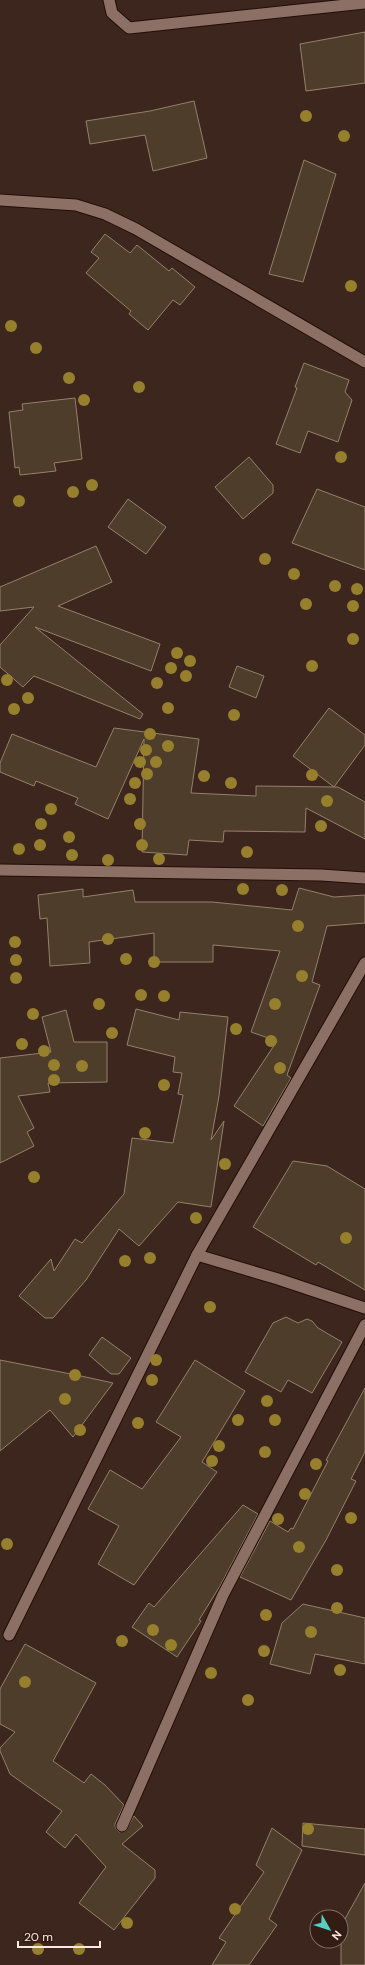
<svg xmlns="http://www.w3.org/2000/svg" width="365" height="1965" viewBox="0 0 365 1965" font-family="'DM Sans',sans-serif">
  <style>
    .building { fill: #4e3d2a; stroke: #94816b }
    .lines { fill: none; stroke-linecap: round; stroke-linejoin: round }
    .minor-casing { stroke: #230e07; stroke-width: 13 }
    .minor { stroke: #8c7066; stroke-width: 11 }
    .tree { fill: #967f2d }
  </style>
  <rect width="100%" height="100%" fill="#3d261d"/>
  <g class="building">
    <polygon points="365,32 365,83 306,91 300,44"/>
    <polygon points="194,101 207,158 153,171 145,135 90,144 86,121 150,111"/>
    <polygon points="304,160 336,174 303,282 269,274"/>
    <polygon points="105,234 130,253 137,245 169,271 172,268 195,287 180,305 173,300 148,330 129,314 131,311 86,273 99,258 91,252"/>
    <polygon points="304,363 349,380 345,392 352,400 338,442 308,431 300,453 276,444 297,388 295,387"/>
    <polygon points="75,398 82,459 54,463 56,471 20,475 19,467 15,468 9,412 23,410 22,404"/>
    <polygon points="249,457 273,485 273,493 243,519 215,487"/>
    <polygon points="317,489 365,507 365,570 292,543"/>
    <polygon points="128,499 166,527 146,554 108,527"/>
    <polygon points="96,546 112,582 58,606 160,644 151,671 35,627 143,714 140,719 34,676 23,687 0,667 0,645 34,607 0,611 0,587"/>
    <polygon points="237,666 264,676 256,698 229,687"/>
    <polygon points="329,708 365,735 365,745 334,787 293,756"/>
    <polygon points="114,728 199,739 191,793 256,796 256,786 338,787 365,802 365,839 306,808 305,832 224,831 223,842 189,840 187,855 142,852 144,739 108,819 75,804 78,798 36,781 34,786 0,772 0,763 12,734 96,767"/>
    <polygon points="299,888 334,897 365,895 365,923 327,926 312,982 320,985 287,1075 291,1078 263,1126 234,1106 277,1041 251,1032 280,951 213,945 213,962 154,962 154,933 89,942 90,963 50,966 47,918 40,919 38,895 83,889 83,897 133,890 135,902 212,902 292,910"/>
    <polygon points="136,1009 179,1020 180,1012 228,1017 219,1096 211,1140 224,1121 211,1207 178,1202 139,1246 119,1229 86,1280 53,1318 45,1318 19,1296 51,1259 54,1271 75,1239 82,1243 124,1194 132,1138 173,1143 183,1095 178,1094 182,1073 173,1072 175,1057 127,1045"/>
    <polygon points="66,1010 74,1042 107,1042 107,1082 48,1083 50,1092 18,1096 34,1128 27,1132 34,1146 0,1163 0,1058 51,1052 42,1017"/>
    <polygon points="293,1161 327,1166 365,1189 365,1290 318,1262 316,1265 253,1227"/>
    <polygon points="286,1317 298,1323 307,1319 312,1321 318,1328 342,1342 312,1393 288,1380 281,1392 245,1372 273,1323"/>
    <polygon points="102,1337 131,1358 119,1374 111,1374 89,1355"/>
    <polygon points="0,1360 81,1376 113,1383 73,1437 50,1410 0,1451"/>
    <polygon points="195,1360 245,1391 202,1462 217,1472 134,1585 98,1564 119,1526 88,1509 110,1470 142,1489 181,1437 156,1422"/>
    <polygon points="365,1388 365,1452 351,1479 356,1481 326,1540 291,1600 240,1577 270,1521 288,1532 291,1528 293,1529 328,1461 326,1460"/>
    <polygon points="243,1505 258,1514 220,1586 199,1620 201,1621 177,1657 132,1627 149,1603 154,1607"/>
    <polygon points="303,1604 365,1618 365,1664 315,1654 310,1674 270,1664 282,1623"/>
    <polygon points="25,1644 96,1683 53,1761 84,1783 91,1774 105,1785 124,1805 115,1824 115,1827 119,1832 126,1831 134,1816 143,1826 122,1844 155,1870 155,1878 114,1930 79,1903 106,1867 76,1834 65,1848 46,1832 62,1811 10,1774 0,1751 0,1748 15,1732 0,1724 0,1689"/>
    <polygon points="303,1823 365,1829 365,1855 302,1846"/>
    <polygon points="272,1828 302,1850 269,1919 277,1925 249,1965 212,1965 226,1942 219,1938 264,1872 256,1865"/>
    <polygon points="365,1883 365,1965 341,1965 341,1926"/>
  </g>
  <g class="lines">
    <defs>
      <g id="minor">
        <polyline points="109,0 112,13 129,28 365,3"/>
        <polyline points="0,200 76,205 105,214 136,229 365,362"/>
        <polyline points="0,870 321,875 365,878"/>
        <polyline points="197,1255 278,1279 365,1308"/>
        <polyline points="9,1635 197,1255 365,963"/>
        <polyline points="122,1826 223,1595 365,1325"/>
      </g>
    </defs>
    <use href="#minor" class="minor-casing"/>
    <use href="#minor" class="minor"/>
  </g>
  <g class="tree">
    <circle cx="306" cy="116" r="6"/>
    <circle cx="344" cy="136" r="6"/>
    <circle cx="351" cy="286" r="6"/>
    <circle cx="11" cy="326" r="6"/>
    <circle cx="36" cy="348" r="6"/>
    <circle cx="69" cy="378" r="6"/>
    <circle cx="139" cy="387" r="6"/>
    <circle cx="84" cy="400" r="6"/>
    <circle cx="341" cy="457" r="6"/>
    <circle cx="92" cy="485" r="6"/>
    <circle cx="73" cy="492" r="6"/>
    <circle cx="19" cy="501" r="6"/>
    <circle cx="265" cy="559" r="6"/>
    <circle cx="294" cy="574" r="6"/>
    <circle cx="335" cy="586" r="6"/>
    <circle cx="357" cy="589" r="6"/>
    <circle cx="306" cy="604" r="6"/>
    <circle cx="353" cy="606" r="6"/>
    <circle cx="353" cy="639" r="6"/>
    <circle cx="177" cy="653" r="6"/>
    <circle cx="190" cy="661" r="6"/>
    <circle cx="312" cy="666" r="6"/>
    <circle cx="171" cy="668" r="6"/>
    <circle cx="186" cy="676" r="6"/>
    <circle cx="7" cy="680" r="6"/>
    <circle cx="157" cy="683" r="6"/>
    <circle cx="28" cy="698" r="6"/>
    <circle cx="168" cy="708" r="6"/>
    <circle cx="14" cy="709" r="6"/>
    <circle cx="234" cy="715" r="6"/>
    <circle cx="150" cy="734" r="6"/>
    <circle cx="168" cy="746" r="6"/>
    <circle cx="146" cy="750" r="6"/>
    <circle cx="140" cy="762" r="6"/>
    <circle cx="156" cy="762" r="6"/>
    <circle cx="147" cy="774" r="6"/>
    <circle cx="312" cy="775" r="6"/>
    <circle cx="204" cy="776" r="6"/>
    <circle cx="135" cy="783" r="6"/>
    <circle cx="231" cy="783" r="6"/>
    <circle cx="130" cy="799" r="6"/>
    <circle cx="327" cy="801" r="6"/>
    <circle cx="51" cy="809" r="6"/>
    <circle cx="41" cy="824" r="6"/>
    <circle cx="140" cy="824" r="6"/>
    <circle cx="321" cy="826" r="6"/>
    <circle cx="69" cy="837" r="6"/>
    <circle cx="40" cy="845" r="6"/>
    <circle cx="142" cy="845" r="6"/>
    <circle cx="19" cy="849" r="6"/>
    <circle cx="247" cy="852" r="6"/>
    <circle cx="72" cy="855" r="6"/>
    <circle cx="159" cy="859" r="6"/>
    <circle cx="108" cy="860" r="6"/>
    <circle cx="243" cy="889" r="6"/>
    <circle cx="282" cy="890" r="6"/>
    <circle cx="298" cy="926" r="6"/>
    <circle cx="108" cy="939" r="6"/>
    <circle cx="15" cy="942" r="6"/>
    <circle cx="126" cy="959" r="6"/>
    <circle cx="16" cy="960" r="6"/>
    <circle cx="154" cy="962" r="6"/>
    <circle cx="302" cy="976" r="6"/>
    <circle cx="16" cy="978" r="6"/>
    <circle cx="141" cy="995" r="6"/>
    <circle cx="164" cy="996" r="6"/>
    <circle cx="99" cy="1004" r="6"/>
    <circle cx="275" cy="1004" r="6"/>
    <circle cx="33" cy="1014" r="6"/>
    <circle cx="236" cy="1029" r="6"/>
    <circle cx="112" cy="1033" r="6"/>
    <circle cx="271" cy="1041" r="6"/>
    <circle cx="22" cy="1044" r="6"/>
    <circle cx="44" cy="1051" r="6"/>
    <circle cx="54" cy="1065" r="6"/>
    <circle cx="82" cy="1066" r="6"/>
    <circle cx="280" cy="1068" r="6"/>
    <circle cx="54" cy="1080" r="6"/>
    <circle cx="164" cy="1085" r="6"/>
    <circle cx="145" cy="1133" r="6"/>
    <circle cx="225" cy="1164" r="6"/>
    <circle cx="34" cy="1177" r="6"/>
    <circle cx="196" cy="1218" r="6"/>
    <circle cx="346" cy="1238" r="6"/>
    <circle cx="150" cy="1258" r="6"/>
    <circle cx="125" cy="1261" r="6"/>
    <circle cx="210" cy="1307" r="6"/>
    <circle cx="156" cy="1360" r="6"/>
    <circle cx="75" cy="1375" r="6"/>
    <circle cx="152" cy="1380" r="6"/>
    <circle cx="65" cy="1399" r="6"/>
    <circle cx="267" cy="1401" r="6"/>
    <circle cx="238" cy="1420" r="6"/>
    <circle cx="275" cy="1420" r="6"/>
    <circle cx="138" cy="1423" r="6"/>
    <circle cx="80" cy="1430" r="6"/>
    <circle cx="219" cy="1446" r="6"/>
    <circle cx="265" cy="1452" r="6"/>
    <circle cx="212" cy="1461" r="6"/>
    <circle cx="316" cy="1464" r="6"/>
    <circle cx="305" cy="1494" r="6"/>
    <circle cx="351" cy="1518" r="6"/>
    <circle cx="278" cy="1519" r="6"/>
    <circle cx="7" cy="1544" r="6"/>
    <circle cx="299" cy="1547" r="6"/>
    <circle cx="337" cy="1570" r="6"/>
    <circle cx="337" cy="1608" r="6"/>
    <circle cx="266" cy="1615" r="6"/>
    <circle cx="153" cy="1630" r="6"/>
    <circle cx="311" cy="1632" r="6"/>
    <circle cx="122" cy="1641" r="6"/>
    <circle cx="171" cy="1645" r="6"/>
    <circle cx="264" cy="1651" r="6"/>
    <circle cx="340" cy="1670" r="6"/>
    <circle cx="211" cy="1673" r="6"/>
    <circle cx="25" cy="1682" r="6"/>
    <circle cx="248" cy="1700" r="6"/>
    <circle cx="308" cy="1829" r="6"/>
    <circle cx="235" cy="1909" r="6"/>
    <circle cx="127" cy="1923" r="6"/>
    <circle cx="38" cy="1949" r="6"/>
    <circle cx="79" cy="1949" r="6"/>
  </g>
  <g transform="translate(329 1929) rotate(129)"><circle r="19" fill="#331c14" stroke="#826e67"/>
  <path d="M0-3L7 15L0 10L-7 15Z" fill="#57cec2"/>
  <text y="-6" font-size="11" font-weight="bold" text-anchor="middle" fill="#f9e9e3">N</text>
  </g>
  <path d="M18 1941v6h82v-6" fill="none" stroke="#f9e9e3" stroke-width="2"/>
  <text x="24" y="1941" font-size="12" fill="#f9e9e3" stroke="#331c14" stroke-width="3" paint-order="stroke">20 m</text>
</svg>
